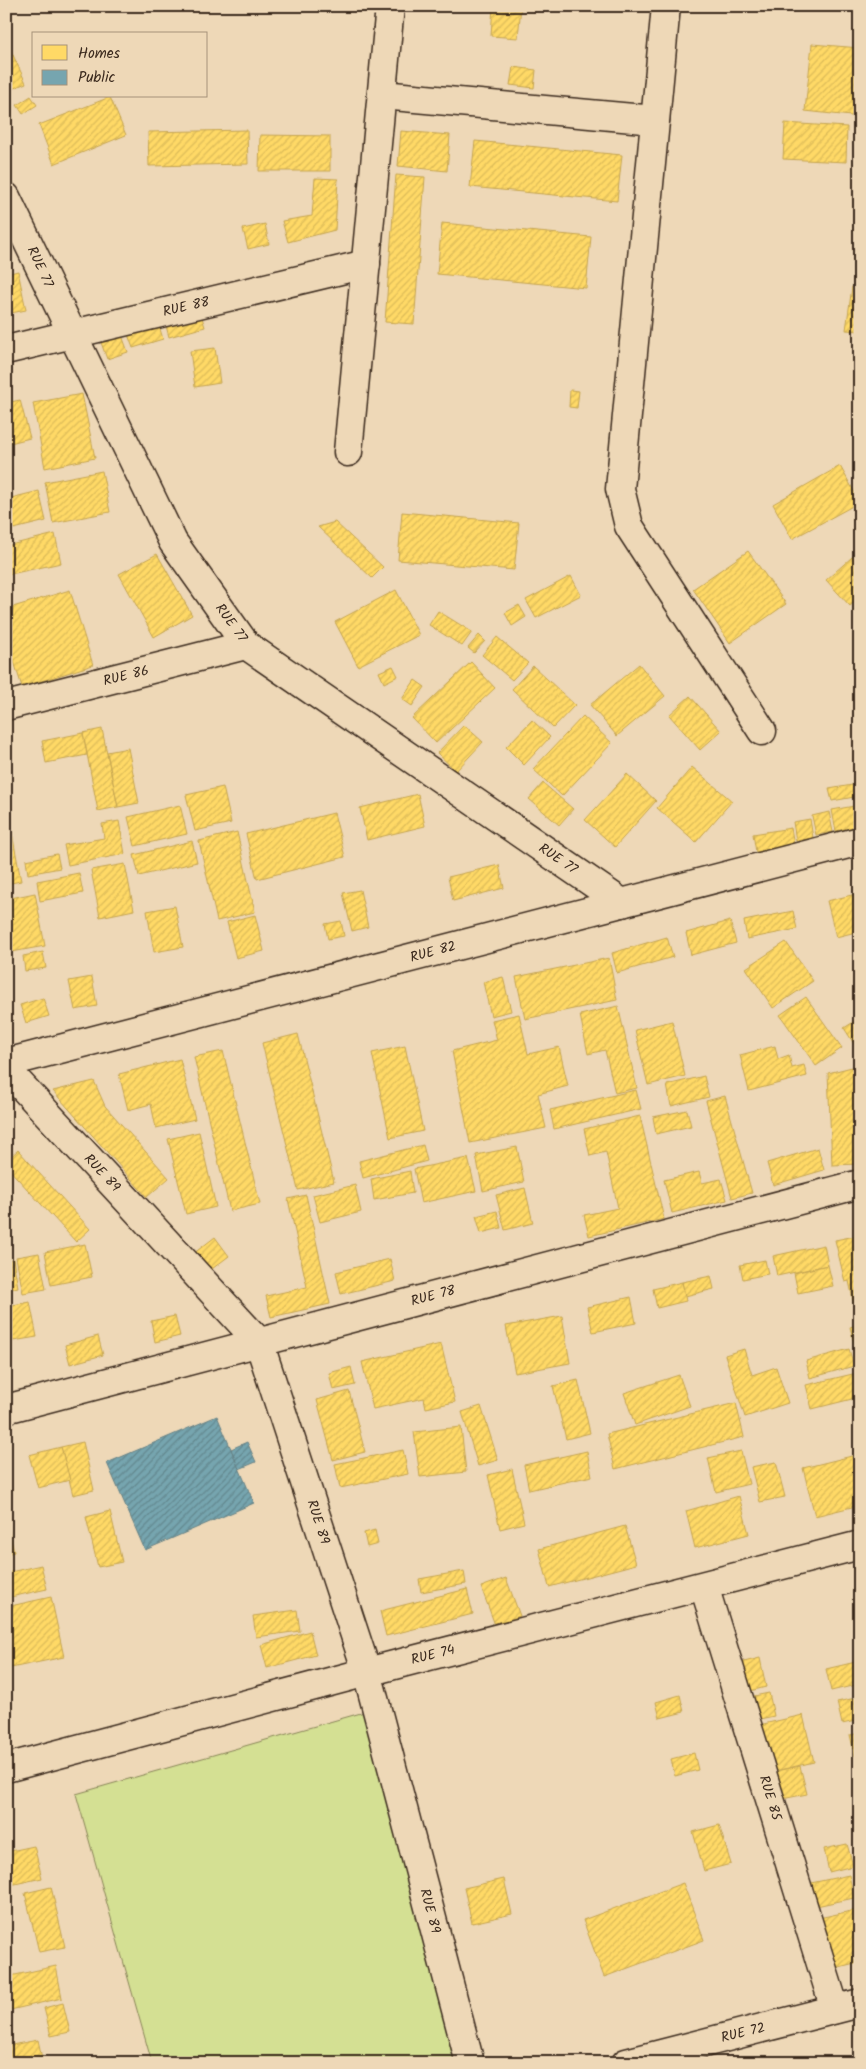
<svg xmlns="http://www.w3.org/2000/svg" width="866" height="2069" viewBox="0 0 866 2069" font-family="Kalam,sans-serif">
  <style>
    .green { fill: #d4e093; stroke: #888558 }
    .homes { fill: url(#homes-hatch); stroke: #c4a450 }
    .public { fill: url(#public-hatch); stroke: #648084 }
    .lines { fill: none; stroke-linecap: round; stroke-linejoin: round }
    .street-casing { stroke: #3b2a1e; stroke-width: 31 }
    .street { stroke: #eed8b7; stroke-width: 28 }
    .labels { text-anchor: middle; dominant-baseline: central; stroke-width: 5; stroke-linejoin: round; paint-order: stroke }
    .street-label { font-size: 14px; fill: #3b2a1e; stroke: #eed8b7 }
  </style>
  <defs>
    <pattern id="homes-hatch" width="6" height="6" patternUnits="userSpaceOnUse" patternTransform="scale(1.25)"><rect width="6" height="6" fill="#ffd966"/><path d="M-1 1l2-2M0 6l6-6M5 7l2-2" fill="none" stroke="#dbba58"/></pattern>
    <pattern id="public-hatch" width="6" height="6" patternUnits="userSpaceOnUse" patternTransform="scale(1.25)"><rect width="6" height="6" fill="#76a5af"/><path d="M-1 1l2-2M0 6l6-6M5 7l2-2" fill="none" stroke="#62878e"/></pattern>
  </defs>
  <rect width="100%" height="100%" fill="#eed8b7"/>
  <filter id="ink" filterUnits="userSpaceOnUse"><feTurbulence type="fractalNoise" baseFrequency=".02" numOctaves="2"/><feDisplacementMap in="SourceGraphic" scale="10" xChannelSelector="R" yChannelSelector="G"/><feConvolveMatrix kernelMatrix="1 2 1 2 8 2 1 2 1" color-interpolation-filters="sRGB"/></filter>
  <g filter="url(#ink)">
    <polygon class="green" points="375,1709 476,2063 152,2063 76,1794"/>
    <g class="homes">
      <polygon points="493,6 521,6 518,38 491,36"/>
      <polygon points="6,40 26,83 7,91 6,89"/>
      <polygon points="812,44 860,48 860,117 805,111"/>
      <polygon points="513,67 536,70 534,88 510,85"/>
      <polygon points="31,96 37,105 23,114 17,105"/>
      <polygon points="110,97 126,135 54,164 39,125"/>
      <polygon points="785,123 847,127 846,162 783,159"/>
      <polygon points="247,130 248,164 149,166 148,132"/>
      <polygon points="401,131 450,135 447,171 398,166"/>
      <polygon points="260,135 330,136 330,171 259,171"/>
      <polygon points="475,141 622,155 617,201 470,187"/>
      <polygon points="396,175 425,177 414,324 385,322"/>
      <polygon points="315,178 338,179 335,230 288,242 282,221 312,216"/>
      <polygon points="442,223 591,237 586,288 437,274"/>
      <polygon points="265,224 269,244 248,249 243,229"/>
      <polygon points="18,271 26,310 6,314 6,274"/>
      <polygon points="852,287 860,288 860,331 846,330"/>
      <polygon points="199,308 205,327 169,337 164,318"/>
      <polygon points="157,319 163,339 133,348 126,329"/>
      <polygon points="120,330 128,352 107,359 99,337"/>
      <polygon points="215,348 220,383 195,387 190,351"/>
      <polygon points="570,390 579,391 577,408 569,407"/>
      <polygon points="82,394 95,458 45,468 33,403"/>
      <polygon points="20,400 30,438 6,444 6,403"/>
      <polygon points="840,466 860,502 792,539 773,504"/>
      <polygon points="102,471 110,512 53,523 45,482"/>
      <polygon points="39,491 46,521 14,529 7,499"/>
      <polygon points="402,512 519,523 514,570 398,560"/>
      <polygon points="335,522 383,567 372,578 318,527"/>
      <polygon points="55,534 61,563 6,575 6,546"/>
      <polygon points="860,550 860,598 850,606 826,580"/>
      <polygon points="748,551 786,604 730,643 693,589"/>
      <polygon points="157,554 192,615 154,637 119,574"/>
      <polygon points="571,576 581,595 536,618 526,600"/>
      <polygon points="70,590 93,665 22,687 6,636 6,609"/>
      <polygon points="396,590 419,635 358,666 335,622"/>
      <polygon points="519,605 526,617 512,626 505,613"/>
      <polygon points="438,611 472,632 462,646 429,625"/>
      <polygon points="479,635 485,641 474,653 468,648"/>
      <polygon points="497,637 528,663 512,680 482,655"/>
      <polygon points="471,662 495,688 436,743 412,718"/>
      <polygon points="639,664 665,696 617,736 590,705"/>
      <polygon points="393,666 398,676 384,683 379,672"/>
      <polygon points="533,666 575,705 553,728 512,689"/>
      <polygon points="415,680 425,687 412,706 402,699"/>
      <polygon points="690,696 721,731 700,750 669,715"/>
      <polygon points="583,716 612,743 562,796 533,769"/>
      <polygon points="532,720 550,737 524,765 506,747"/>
      <polygon points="464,725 483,742 456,771 437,753"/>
      <polygon points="102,729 118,807 98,811 83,733"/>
      <polygon points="83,733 87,755 46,763 42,741"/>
      <polygon points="128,748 139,803 118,807 107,752"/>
      <polygon points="692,767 732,801 696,842 657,808"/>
      <polygon points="627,774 656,801 615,847 585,820"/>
      <polygon points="543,783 573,809 559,825 529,799"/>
      <polygon points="858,784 860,796 832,801 829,789"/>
      <polygon points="223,787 231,823 195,831 186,795"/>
      <polygon points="418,794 425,826 367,840 360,808"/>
      <polygon points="180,805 187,834 135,846 128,817"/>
      <polygon points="860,805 860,826 836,831 832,810"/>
      <polygon points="7,806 21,881 6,884 6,807"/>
      <polygon points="829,812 833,832 816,835 812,816"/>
      <polygon points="334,813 345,857 257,879 246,834"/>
      <polygon points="810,819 813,838 796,841 793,822"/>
      <polygon points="119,821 125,854 68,865 64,845 104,838 102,824"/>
      <polygon points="791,828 794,845 756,852 753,834"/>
      <polygon points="237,832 255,912 217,921 199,841"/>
      <polygon points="192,841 197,862 139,876 134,855"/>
      <polygon points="57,854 60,868 28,874 26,860"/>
      <polygon points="125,864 134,910 100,917 91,870"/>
      <polygon points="499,865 504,888 453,901 448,877"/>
      <polygon points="79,873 83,893 40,901 37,881"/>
      <polygon points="360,890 368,927 352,931 343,893"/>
      <polygon points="35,893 45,946 6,953 6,899"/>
      <polygon points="860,893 860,931 836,937 827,901"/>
      <polygon points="175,906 183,947 154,952 147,911"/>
      <polygon points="793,911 797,929 747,939 744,921"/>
      <polygon points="255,915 264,951 236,958 227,922"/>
      <polygon points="341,921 344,936 328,939 325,924"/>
      <polygon points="730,921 736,943 691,955 686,933"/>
      <polygon points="667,937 673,957 617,973 612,953"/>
      <polygon points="786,942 813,981 773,1008 746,968"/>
      <polygon points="43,952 46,968 25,971 23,956"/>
      <polygon points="609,958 617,1000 525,1019 516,977"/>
      <polygon points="92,977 97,1006 75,1010 69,981"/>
      <polygon points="503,977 511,1011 491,1016 483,982"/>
      <polygon points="806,997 842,1048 816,1066 780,1015"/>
      <polygon points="43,998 49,1016 26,1023 20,1005"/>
      <polygon points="618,1006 637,1088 615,1093 605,1050 588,1054 580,1015"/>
      <polygon points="519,1014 528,1054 559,1047 568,1086 538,1094 546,1128 470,1143 452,1051 497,1040 492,1020"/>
      <polygon points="860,1018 860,1053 844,1028"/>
      <polygon points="672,1021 685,1076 648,1085 635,1030"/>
      <polygon points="298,1034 334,1182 298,1190 262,1043"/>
      <polygon points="405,1046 423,1131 390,1138 372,1053"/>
      <polygon points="775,1046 778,1059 789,1055 792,1068 804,1065 807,1076 749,1091 740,1055"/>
      <polygon points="223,1051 260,1204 230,1211 194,1057"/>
      <polygon points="180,1059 195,1119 156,1128 151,1104 128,1110 119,1074"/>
      <polygon points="860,1065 860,1164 832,1165 828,1073"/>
      <polygon points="704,1076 709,1097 671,1106 667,1085"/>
      <polygon points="94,1081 105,1106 169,1178 147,1197 53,1091"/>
      <polygon points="636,1090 641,1109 554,1129 550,1110"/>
      <polygon points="725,1096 752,1193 732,1198 706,1101"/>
      <polygon points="687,1110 691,1126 656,1134 653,1117"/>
      <polygon points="640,1116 664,1219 589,1236 584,1215 618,1208 606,1152 590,1156 584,1129"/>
      <polygon points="199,1132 216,1207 186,1214 168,1139"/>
      <polygon points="423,1145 427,1161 363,1178 359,1161"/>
      <polygon points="517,1147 524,1182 483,1191 476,1155"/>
      <polygon points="818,1148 824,1170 773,1185 767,1163"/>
      <polygon points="18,1150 90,1229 76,1242 6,1166 6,1161"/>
      <polygon points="468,1158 476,1191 421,1203 414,1169"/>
      <polygon points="410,1171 413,1193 374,1200 371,1179"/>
      <polygon points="699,1172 702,1183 721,1179 727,1200 672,1213 664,1180"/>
      <polygon points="355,1185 361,1212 320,1222 313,1195"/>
      <polygon points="525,1188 533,1223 505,1230 496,1195"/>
      <polygon points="306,1195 330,1304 271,1317 266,1296 307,1287 288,1199"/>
      <polygon points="497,1211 501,1228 481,1233 476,1216"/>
      <polygon points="860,1235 860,1303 854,1304 849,1281 845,1282 835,1240"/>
      <polygon points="215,1237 229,1256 204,1275 189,1257"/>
      <polygon points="85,1244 92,1277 51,1285 45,1252"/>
      <polygon points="824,1245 828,1265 777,1276 773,1256"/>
      <polygon points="39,1253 46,1289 23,1293 16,1257"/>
      <polygon points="13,1259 18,1287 6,1290 6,1261"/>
      <polygon points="390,1259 395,1281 341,1294 336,1272"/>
      <polygon points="765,1260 768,1274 743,1279 740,1265"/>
      <polygon points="828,1265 833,1286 798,1293 794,1273"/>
      <polygon points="711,1276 714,1289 685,1296 682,1282"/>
      <polygon points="682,1282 686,1301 657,1308 653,1289"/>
      <polygon points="631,1297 636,1323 593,1332 587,1307"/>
      <polygon points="30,1302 37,1337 13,1341 6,1306"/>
      <polygon points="175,1316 180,1336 155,1342 151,1321"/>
      <polygon points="562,1316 570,1363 515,1373 506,1326"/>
      <polygon points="860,1324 860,1361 859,1362 850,1327"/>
      <polygon points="98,1336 103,1355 70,1364 65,1345"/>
      <polygon points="441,1344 455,1402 426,1408 424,1398 373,1409 362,1362"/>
      <polygon points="744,1349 752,1375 776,1367 788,1403 745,1417 725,1355"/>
      <polygon points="849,1349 854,1366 810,1378 806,1361"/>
      <polygon points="6,1353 11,1379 6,1380"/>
      <polygon points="351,1367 355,1385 333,1390 329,1373"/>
      <polygon points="857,1373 860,1397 812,1409 806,1385"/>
      <polygon points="679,1375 690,1406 635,1425 624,1393"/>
      <polygon points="578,1380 590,1433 566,1439 553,1386"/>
      <polygon points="349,1391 365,1452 333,1460 317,1400"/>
      <polygon points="736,1403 744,1437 615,1469 607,1434"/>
      <polygon points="481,1406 498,1460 478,1466 462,1412"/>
      <polygon points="461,1427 466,1472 420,1477 414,1432"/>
      <polygon points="83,1442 94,1490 73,1495 61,1447"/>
      <polygon points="61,1447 70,1480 38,1488 29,1455"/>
      <polygon points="403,1450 408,1474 340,1488 335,1464"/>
      <polygon points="587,1451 592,1476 529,1490 524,1465"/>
      <polygon points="741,1451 749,1484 716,1492 708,1458"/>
      <polygon points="860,1454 860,1505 815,1516 803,1468"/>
      <polygon points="776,1462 785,1497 760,1502 751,1467"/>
      <polygon points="512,1469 524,1523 500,1529 488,1475"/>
      <polygon points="739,1496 749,1534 695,1548 686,1511"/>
      <polygon points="110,1511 122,1562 98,1567 86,1517"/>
      <polygon points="6,1519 14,1552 6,1554"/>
      <polygon points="625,1526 636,1564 549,1587 539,1549"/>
      <polygon points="375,1530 378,1544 367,1547 364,1533"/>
      <polygon points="41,1565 47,1589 6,1598 6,1573"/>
      <polygon points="464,1571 466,1584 421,1592 419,1579"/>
      <polygon points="506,1578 520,1616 495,1625 481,1587"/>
      <polygon points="467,1589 473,1614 386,1636 380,1611"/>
      <polygon points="51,1597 64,1657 6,1669 6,1607"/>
      <polygon points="297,1610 300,1631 256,1637 253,1616"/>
      <polygon points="310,1631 316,1655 267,1668 261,1645"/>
      <polygon points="760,1658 766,1687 746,1692 740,1663"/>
      <polygon points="860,1661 860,1684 831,1691 826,1669"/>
      <polygon points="769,1693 774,1716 755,1720 749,1697"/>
      <polygon points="680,1695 684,1712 660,1718 656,1702"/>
      <polygon points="860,1697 860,1720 842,1724 837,1702"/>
      <polygon points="803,1715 814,1762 771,1772 759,1725"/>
      <polygon points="860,1733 860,1755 855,1756 850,1735"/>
      <polygon points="694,1753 698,1770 675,1776 671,1759"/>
      <polygon points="800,1766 807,1794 777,1800 771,1772"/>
      <polygon points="719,1825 731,1864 704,1871 693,1832"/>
      <polygon points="847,1844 853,1866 829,1872 824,1849"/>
      <polygon points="34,1846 42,1878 6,1886 6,1852"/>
      <polygon points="849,1875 854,1898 816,1906 811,1883"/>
      <polygon points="504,1879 512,1914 472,1923 464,1888"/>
      <polygon points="683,1883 704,1940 604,1977 583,1920"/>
      <polygon points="51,1887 65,1947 39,1952 25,1893"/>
      <polygon points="860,1909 860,1951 852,1952 855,1963 831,1969 819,1918"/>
      <polygon points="56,1966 62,1998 6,2011 6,1977"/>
      <polygon points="63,2003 70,2032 51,2036 44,2008"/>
      <polygon points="38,2040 43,2063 9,2063 6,2046"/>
    </g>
    <g class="public">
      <polygon points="217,1416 254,1503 145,1550 107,1463"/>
      <polygon points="247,1442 256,1462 239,1469 231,1449"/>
    </g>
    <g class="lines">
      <defs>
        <g id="street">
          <polyline points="666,6 620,489 629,526 762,731"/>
          <polyline points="382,95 655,120"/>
          <polyline points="6,197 173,542 246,645 622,903"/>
          <polyline points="6,350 366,264"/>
          <polyline points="348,452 390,6"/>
          <polyline points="6,706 246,645"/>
          <polyline points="6,1063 860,841"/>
          <polyline points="6,1069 259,1342 367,1672 470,2063"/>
          <polyline points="6,1409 860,1184"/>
          <polyline points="704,1586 835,2009"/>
          <polyline points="6,1768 367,1672 860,1545"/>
          <polyline points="626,2063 860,2003"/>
        </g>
      </defs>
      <use href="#street" class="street-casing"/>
      <use href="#street" class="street"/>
    </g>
  </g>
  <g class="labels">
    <g class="street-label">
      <text transform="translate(40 267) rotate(65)">RUE 77</text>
      <text transform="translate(186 307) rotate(-13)">RUE 88</text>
      <text transform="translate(231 623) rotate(54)">RUE 77</text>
      <text transform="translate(126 676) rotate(-14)">RUE 86</text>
      <text transform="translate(558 859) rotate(34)">RUE 77</text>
      <text transform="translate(433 952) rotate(-15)">RUE 82</text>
      <text transform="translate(102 1173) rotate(47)">RUE 89</text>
      <text transform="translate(433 1296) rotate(-15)">RUE 78</text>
      <text transform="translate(318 1522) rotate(72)">RUE 89</text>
      <text transform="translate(433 1655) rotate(-14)">RUE 74</text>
      <text transform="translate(770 1798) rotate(73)">RUE 85</text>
      <text transform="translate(430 1911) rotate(75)">RUE 89</text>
      <text transform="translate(743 2033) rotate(-14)">RUE 72</text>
    </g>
  </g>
  <rect width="866" height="2069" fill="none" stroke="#eed8b7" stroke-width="25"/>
  <rect x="12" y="12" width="841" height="2044" fill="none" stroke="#3b2a1e" stroke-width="2" filter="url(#ink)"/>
  <rect x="32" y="32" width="175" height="65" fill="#eed8b7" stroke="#a6927a"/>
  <rect x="42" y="45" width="25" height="15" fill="#ffd966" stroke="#a6927a"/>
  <text x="78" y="58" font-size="15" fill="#3b2a1e">Homes</text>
  <rect x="42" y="70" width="25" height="15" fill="#76a5af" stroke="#a6927a"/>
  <text x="78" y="82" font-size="15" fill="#3b2a1e">Public</text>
</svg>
